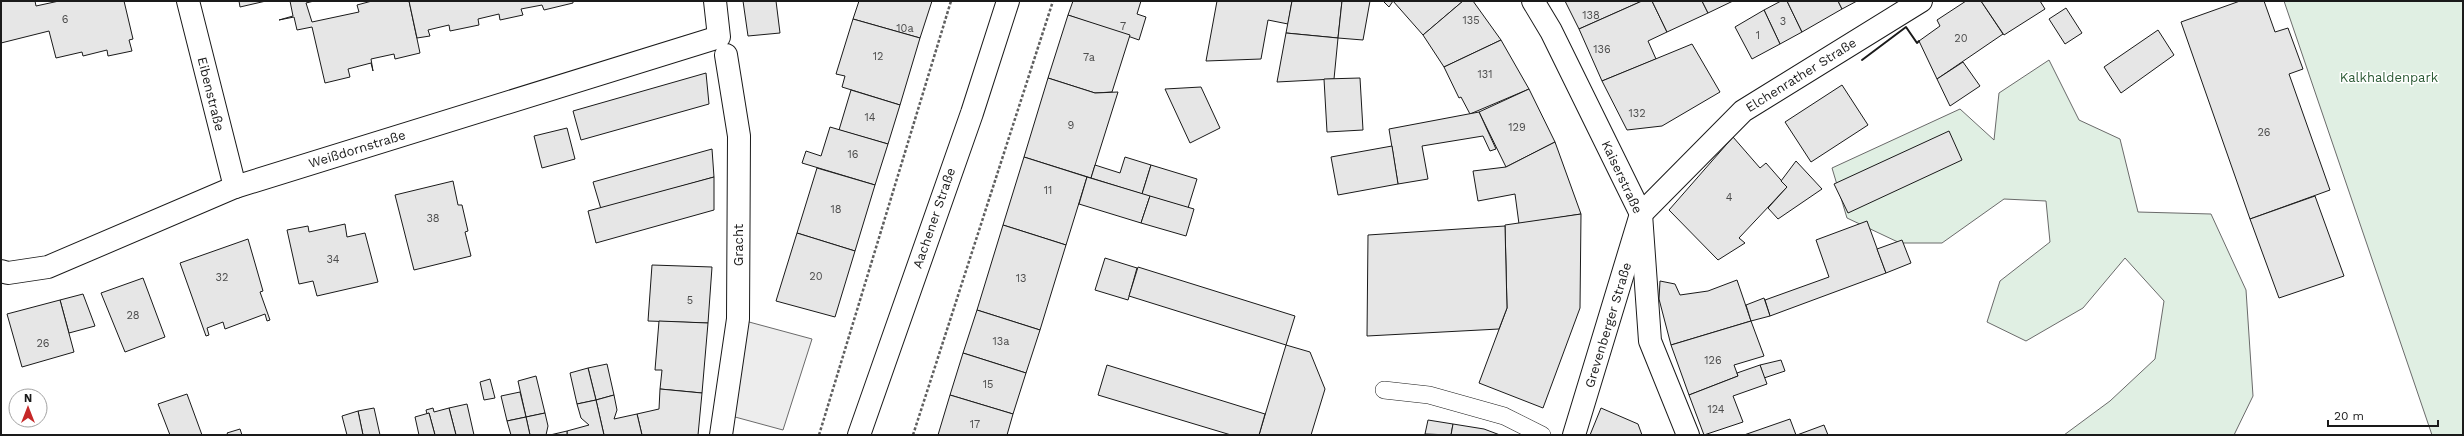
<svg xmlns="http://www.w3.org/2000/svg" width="2464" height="436" viewBox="0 0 2464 436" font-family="'Work Sans',sans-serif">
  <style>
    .green { fill: #e0efe3; stroke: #6a6a6a }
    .parking { fill: #ededed; stroke: #6a6a6a }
    .building { fill: #e6e6e6; stroke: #1a1a1a }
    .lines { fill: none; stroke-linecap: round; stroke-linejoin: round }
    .lane-casing { stroke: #1a1a1a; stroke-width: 18 }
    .street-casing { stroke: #1a1a1a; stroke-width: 24 }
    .primary-casing { stroke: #1a1a1a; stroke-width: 24 }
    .path { stroke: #5f5f5f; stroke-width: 2.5; stroke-dasharray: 3 2; stroke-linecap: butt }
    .lane { stroke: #fff; stroke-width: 17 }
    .street { stroke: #fff; stroke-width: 22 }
    .primary { stroke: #fff; stroke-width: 22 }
    .wall { stroke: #1a1a1a; stroke-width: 2 }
    .labels { text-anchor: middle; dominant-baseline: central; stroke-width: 3; stroke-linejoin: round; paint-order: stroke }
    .number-label { font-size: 11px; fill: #4d4d4d }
    .street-label { font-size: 13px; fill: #1a1a1a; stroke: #fff }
    .park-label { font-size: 13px; fill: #2b5a34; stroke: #fff }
  </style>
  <rect width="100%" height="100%" fill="#fff"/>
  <g class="green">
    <polygon points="2284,1 2463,1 2463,435 2432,435"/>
    <polygon points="2049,60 2079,120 2120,139 2138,212 2211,214 2246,290 2253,396 2234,435 2064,435 2110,401 2155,359 2164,301 2125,258 2083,308 2026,341 1987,322 2000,281 2050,242 2046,201 2004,199 1942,243 1900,243 1847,218 1832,168 1960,109 1994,140 1999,93"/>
  </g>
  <polygon class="parking" points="738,319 812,339 783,430 724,414"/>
  <g class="building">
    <polygon points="1,1 35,1 36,6 59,1 124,1 133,39 129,40 132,51 108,56 107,50 83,56 82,52 56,58 49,31 1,43"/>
    <polygon points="239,1 266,1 240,7"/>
    <polygon points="290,1 314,1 306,3 312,22 359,12 357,5 372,1 409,1 420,53 395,59 394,54 371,59 373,71 371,63 348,69 350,77 325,83 312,27 297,30 294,17 279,20 293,16"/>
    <polygon points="409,1 573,1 573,3 544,10 542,5 521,9 523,15 500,20 499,14 478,19 479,25 450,31 449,25 428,30 430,36 417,38"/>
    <polygon points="743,1 776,1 780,33 748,36"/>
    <polygon points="859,1 932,1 920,38 853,19"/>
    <polygon points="1073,1 1141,1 1137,14 1146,17 1139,40 1068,15"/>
    <polygon points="1217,1 1292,1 1288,24 1268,20 1261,59 1206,61"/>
    <polygon points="1292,1 1342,1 1338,38 1286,33"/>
    <polygon points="1342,1 1370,1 1363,40 1338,38"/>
    <polygon points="1383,1 1393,1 1389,7"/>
    <polygon points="1393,1 1463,1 1423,35"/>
    <polygon points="1463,1 1473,1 1501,40 1444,67 1423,35"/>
    <polygon points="1565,1 1642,1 1579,29"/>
    <polygon points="1642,1 1652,1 1667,32 1648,41 1656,59 1602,81 1579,29"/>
    <polygon points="1652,1 1702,1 1708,13 1667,32"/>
    <polygon points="1702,1 1733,1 1708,13"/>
    <polygon points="1781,1 1787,1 1802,32 1780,44 1764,10"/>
    <polygon points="1787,1 1838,1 1842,9 1802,32"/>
    <polygon points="1838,1 1857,1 1842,9"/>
    <polygon points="1966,1 1981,1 2003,34 1937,79 1919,41 1940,26 1937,20"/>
    <polygon points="1981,1 2040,1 2045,9 2004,35"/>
    <polygon points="2240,1 2264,1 2275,32 2288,28 2303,69 2289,74 2330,190 2250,219 2181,22"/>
    <polygon points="2066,8 2082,33 2065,44 2049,19"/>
    <polygon points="1764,10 1780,44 1752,59 1735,27"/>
    <polygon points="1068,15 1130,35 1112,92 1095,93 1048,78"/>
    <polygon points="853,19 920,38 900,105 842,87 845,76 836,74"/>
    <polygon points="2158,30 2174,55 2121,93 2104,67"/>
    <polygon points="1286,33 1338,38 1334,79 1277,82"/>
    <polygon points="1501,40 1529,89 1470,114 1461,97 1459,98 1444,67"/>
    <polygon points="1692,44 1720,92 1662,126 1627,130 1602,81"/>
    <polygon points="1963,62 1980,86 1950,106 1937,79"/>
    <polygon points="706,73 709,104 581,140 573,111"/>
    <polygon points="1048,78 1095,93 1118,92 1091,178 1024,157"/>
    <polygon points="1360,78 1363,130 1327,132 1324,79"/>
    <polygon points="1842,85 1868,125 1811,162 1785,122"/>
    <polygon points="1201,87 1220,128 1190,143 1165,89"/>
    <polygon points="1529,89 1555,142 1506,167 1479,112"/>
    <polygon points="851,90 900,105 888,144 839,130"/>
    <polygon points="1479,112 1496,149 1490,151 1483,136 1422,146 1428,179 1398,184 1389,129"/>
    <polygon points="830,127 888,144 875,185 802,163 806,151 821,156"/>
    <polygon points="567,128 575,159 542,168 534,136"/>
    <polygon points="1949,131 1962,160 1848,213 1834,184"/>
    <polygon points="1733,137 1760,168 1766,163 1787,187 1739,238 1745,243 1718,260 1669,210"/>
    <polygon points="1555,142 1581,214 1519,224 1515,194 1478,201 1473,171 1506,167"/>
    <polygon points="1392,146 1398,184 1338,195 1331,157"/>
    <polygon points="712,149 714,177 601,209 593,182"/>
    <polygon points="1024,157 1087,177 1066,245 1003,225"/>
    <polygon points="1125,157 1151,165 1142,194 1091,178 1095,165 1120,173"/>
    <polygon points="1796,161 1822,189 1778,219 1768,208 1787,187 1781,181"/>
    <polygon points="1151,165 1197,179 1188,208 1142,194"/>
    <polygon points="817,168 875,185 855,251 797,233"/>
    <polygon points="714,177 714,210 596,243 588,211"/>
    <polygon points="1087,177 1150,196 1141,223 1079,204"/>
    <polygon points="453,181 458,205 462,205 468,231 465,232 471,256 414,270 395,195"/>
    <polygon points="1150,196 1194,209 1186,236 1141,223"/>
    <polygon points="2315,196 2344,276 2279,298 2250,219"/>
    <polygon points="1581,214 1580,308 1543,408 1479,383 1507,308 1505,225"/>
    <polygon points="1867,221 1886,273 1770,316 1765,300 1829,277 1816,240"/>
    <polygon points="345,224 347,237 365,233 378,282 317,296 313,281 299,284 287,230 308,226 309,232"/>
    <polygon points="1003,225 1066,245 1040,330 977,310"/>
    <polygon points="1505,226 1507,308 1499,329 1367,336 1368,235"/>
    <polygon points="797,233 855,251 835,317 776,301"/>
    <polygon points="248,239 263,291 260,292 270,320 267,321 265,314 225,329 223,322 207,328 209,335 206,336 180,263"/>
    <polygon points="1902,240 1911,263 1886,273 1877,249"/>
    <polygon points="1105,258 1137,268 1128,300 1095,290"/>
    <polygon points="652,265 712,267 708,323 648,321"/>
    <polygon points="1138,267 1295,316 1286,345 1129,296"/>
    <polygon points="143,278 165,337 125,352 101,293"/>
    <polygon points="1737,280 1751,321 1671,345 1659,299 1660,281 1675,284 1680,295 1708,291"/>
    <polygon points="83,294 95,326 69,333 60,300"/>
    <polygon points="1764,298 1770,316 1751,321 1746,305"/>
    <polygon points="60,300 74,352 22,367 7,314"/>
    <polygon points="977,310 1040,330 1026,373 963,353"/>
    <polygon points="659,321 708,323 702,393 660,389 662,370 655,370"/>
    <polygon points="1751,321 1764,356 1734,365 1738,376 1689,395 1671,345"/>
    <polygon points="1286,345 1310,352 1325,389 1311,435 1259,435"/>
    <polygon points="963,353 1026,373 1013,414 950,395"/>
    <polygon points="1781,360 1785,371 1764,378 1760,365"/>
    <polygon points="607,364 614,395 596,400 588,368"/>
    <polygon points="1107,365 1265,414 1259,435 1231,435 1098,395"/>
    <polygon points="1760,365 1767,384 1733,396 1743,422 1704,435 1689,395 1738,376 1737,373"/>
    <polygon points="588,368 596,400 577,404 570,373"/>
    <polygon points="536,376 545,413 526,417 518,381"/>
    <polygon points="490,379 495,398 484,400 480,382"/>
    <polygon points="660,389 702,393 698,435 642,435 637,414 659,409"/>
    <polygon points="520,392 526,417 507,421 501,396"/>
    <polygon points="187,394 202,435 170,435 158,404"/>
    <polygon points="614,395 617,410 614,419 637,414 642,435 604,435 596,400"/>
    <polygon points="950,395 1013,414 1007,435 938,435"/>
    <polygon points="596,400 604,435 567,435 567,431 589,425 581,418 577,404"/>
    <polygon points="467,404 474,435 456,435 449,408"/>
    <polygon points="374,408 380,435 363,435 358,411"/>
    <polygon points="433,408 434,412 449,408 456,435 435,435 429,413 427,414 426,410"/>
    <polygon points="1601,408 1638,424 1642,435 1590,435"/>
    <polygon points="358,411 363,435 347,435 342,416"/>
    <polygon points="429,413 435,435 419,435 415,417"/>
    <polygon points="545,413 548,426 546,435 530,435 526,417"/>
    <polygon points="526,417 530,435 511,435 507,421"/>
    <polygon points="1790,419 1796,435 1744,435"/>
    <polygon points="1428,420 1453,424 1451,435 1425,434"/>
    <polygon points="1453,424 1484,429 1500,435 1451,435"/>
    <polygon points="1824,425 1828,435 1797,435"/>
    <polygon points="240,429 242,435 228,435 227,433"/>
    <polygon points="567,431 567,435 550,435"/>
  </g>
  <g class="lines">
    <defs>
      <polyline id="lane" points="1384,390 1429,395 1504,416 1542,435"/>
      <g id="street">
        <polyline points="188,1 235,187"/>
        <polyline points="1533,1 1551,31 1641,214 1650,341 1688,435"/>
        <polyline points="1,271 8,273 48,267 235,187 719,37 715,1"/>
        <polyline points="721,435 738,319 739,136 726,55"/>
        <polyline points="1574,435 1641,214 1743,111 1921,1"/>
      </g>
      <polyline id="primary" points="859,435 972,113 1008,1"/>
    </defs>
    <use href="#lane" class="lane-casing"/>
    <use href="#street" class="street-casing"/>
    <use href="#primary" class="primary-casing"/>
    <g class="path">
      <polyline points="819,435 951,1"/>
      <polyline points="913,435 1053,1"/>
    </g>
    <use href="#lane" class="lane"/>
    <use href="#street" class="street"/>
    <use href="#primary" class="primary"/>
    <polyline class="wall" points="1862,60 1906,27 1917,43 1919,41"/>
  </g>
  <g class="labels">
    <g class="number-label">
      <text x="1591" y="15">138</text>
      <text x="65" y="19">6</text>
      <text x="1471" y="20">135</text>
      <text x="1783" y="21">3</text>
      <text x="1123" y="26">7</text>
      <text x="905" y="28">10a</text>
      <text x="1758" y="35">1</text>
      <text x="1961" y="38">20</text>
      <text x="1602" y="49">136</text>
      <text x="878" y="56">12</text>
      <text x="1089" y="57">7a</text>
      <text x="1485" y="74">131</text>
      <text x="1637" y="113">132</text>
      <text x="870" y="117">14</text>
      <text x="1071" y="125">9</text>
      <text x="1517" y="127">129</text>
      <text x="2264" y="132">26</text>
      <text x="853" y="154">16</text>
      <text x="1048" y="190">11</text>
      <text x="1729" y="197">4</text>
      <text x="836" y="209">18</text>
      <text x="433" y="218">38</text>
      <text x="333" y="259">34</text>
      <text x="816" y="276">20</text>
      <text x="222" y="277">32</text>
      <text x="1021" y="278">13</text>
      <text x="690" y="300">5</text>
      <text x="133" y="315">28</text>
      <text x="1001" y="341">13a</text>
      <text x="43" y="343">26</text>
      <text x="1713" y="360">126</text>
      <text x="988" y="384">15</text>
      <text x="1716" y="409">124</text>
      <text x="975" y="424">17</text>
    </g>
    <g class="street-label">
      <text transform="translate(1801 75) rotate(-32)">Elchenrather Straße</text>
      <text transform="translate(211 94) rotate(76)">Eibenstraße</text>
      <text transform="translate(357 149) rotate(-17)">Weißdornstraße</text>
      <text transform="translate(1622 177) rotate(65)">Kaiserstraße</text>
      <text transform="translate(934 218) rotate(-71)">Aachener Straße</text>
      <text transform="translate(738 245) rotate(-90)">Gracht</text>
      <text transform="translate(1608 325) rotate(-73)">Grevenberger Straße</text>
    </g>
    <g class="park-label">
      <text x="2389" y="77">Kalkhaldenpark</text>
    </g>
  </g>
  <rect width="2464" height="436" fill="none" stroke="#1a1a1a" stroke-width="4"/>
  <g transform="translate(28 408)"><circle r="19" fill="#ffffff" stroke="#a3a3a3"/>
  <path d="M0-3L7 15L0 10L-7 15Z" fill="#c62828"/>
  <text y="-6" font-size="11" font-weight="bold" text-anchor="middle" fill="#1a1a1a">N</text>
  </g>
  <path d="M2328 420v6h110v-6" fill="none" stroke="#1a1a1a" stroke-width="2"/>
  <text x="2334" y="420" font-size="12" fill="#1a1a1a" stroke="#ffffff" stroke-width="3" paint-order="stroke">20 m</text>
</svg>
